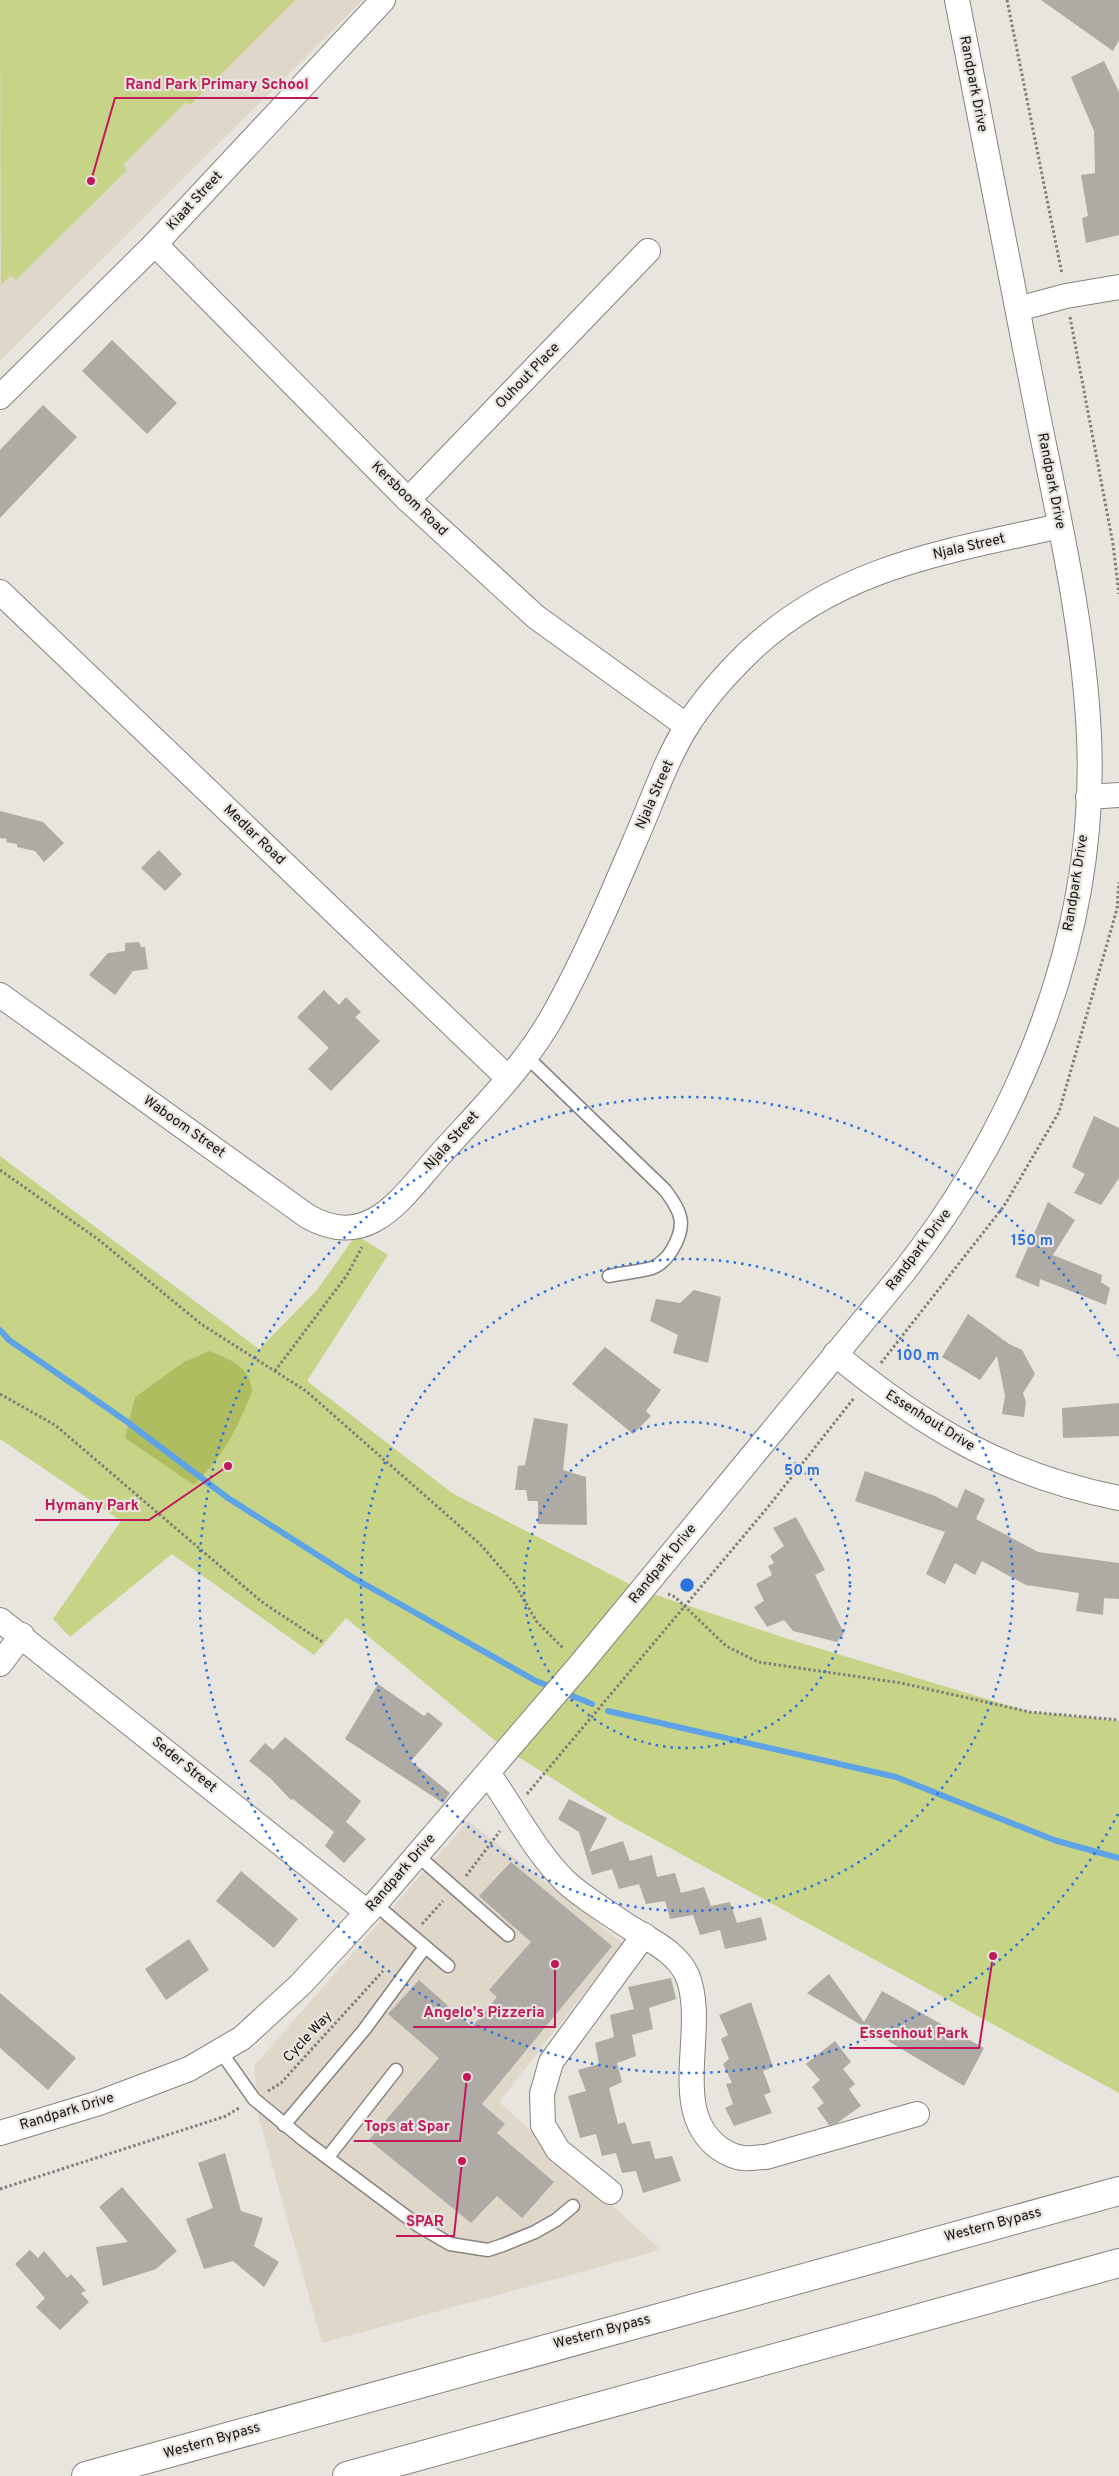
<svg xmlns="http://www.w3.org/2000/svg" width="1119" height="2476" viewBox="0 0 1119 2476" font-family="Overpass,sans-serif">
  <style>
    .built { fill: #e0d7cb }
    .green { fill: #c7d488 }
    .forest { fill: #afbd60 }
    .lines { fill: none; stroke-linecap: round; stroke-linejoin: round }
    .stream { stroke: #5ea3e5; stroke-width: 6 }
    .building { fill: #aeaaa4 }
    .lane-casing { stroke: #87837e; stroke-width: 15 }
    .street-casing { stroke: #87837e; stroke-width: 26 }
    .highway-casing { stroke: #87837e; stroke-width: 30 }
    .path { stroke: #817e7a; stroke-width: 3; stroke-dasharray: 2.5 2.5; stroke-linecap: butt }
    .lane { stroke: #fff; stroke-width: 12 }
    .street { stroke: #fff; stroke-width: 24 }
    .highway { stroke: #fff; stroke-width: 28 }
    .ring { fill: none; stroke: #2d72df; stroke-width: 2.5; stroke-dasharray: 2.5 5 }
    .labels { text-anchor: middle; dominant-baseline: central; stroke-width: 4.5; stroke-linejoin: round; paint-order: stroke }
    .street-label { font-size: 14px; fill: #13110f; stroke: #e8e4de }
    .centre { fill: #2d72df; stroke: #e8e4de; stroke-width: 2.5 }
    .ring-label { font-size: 15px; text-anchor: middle; font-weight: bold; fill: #2d72df; stroke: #e8e4de; stroke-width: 4.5; stroke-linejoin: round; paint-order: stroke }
    .leader { fill: none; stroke: #c2185b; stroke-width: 2 }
    .callout-dot { fill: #c2185b; stroke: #e8e4de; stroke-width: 2 }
    .callout-label { font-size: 15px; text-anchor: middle; font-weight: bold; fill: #c2185b; stroke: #e8e4de; stroke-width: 4.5; stroke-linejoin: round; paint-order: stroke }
  </style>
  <rect width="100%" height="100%" fill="#e8e4de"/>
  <g class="built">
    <polygon points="0,0 363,0 0,361"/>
    <polygon points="468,1821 623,1943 499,2102 661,2250 322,2343 259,2118 254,2066"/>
  </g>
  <g class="green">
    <polygon points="0,0 295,0 190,105 186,102 123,165 127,170 16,280 11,275 1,285"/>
    <polygon points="0,1156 259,1349 317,1290 356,1235 388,1255 307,1381 452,1493 641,1590 788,1639 1030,1712 1119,1721 1119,2093 615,1818 504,1748 346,1618 314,1655 172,1554 70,1637 53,1619 121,1521 0,1439"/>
  </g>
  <path class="forest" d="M210,1351C230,1360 251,1366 252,1392C235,1433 225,1453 194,1485L125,1438L135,1397L184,1362Z"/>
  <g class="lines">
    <g class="stream">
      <polyline points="0,1330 9,1340 126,1421 228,1498 352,1577 536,1681 554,1688"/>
      <polyline points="563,1692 592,1704"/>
      <polyline points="608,1711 896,1777 1054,1840 1119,1858"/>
    </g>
  </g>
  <g class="building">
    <polygon points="1041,0 1119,0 1119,40 1113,51"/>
    <polygon points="1104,61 1119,92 1119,235 1086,243 1082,218 1088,216 1081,175 1095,173 1094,131 1071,77"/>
    <polygon points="112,340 177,403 147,434 82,371"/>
    <polygon points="43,405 77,437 0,518 0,450"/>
    <polygon points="0,811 43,822 64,843 44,862 35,851 17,847 17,844 6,842 7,839 0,838"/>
    <polygon points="159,850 182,874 165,891 141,868"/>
    <polygon points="139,942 141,947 145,947 148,969 133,971 115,995 89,975 108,953 125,951 125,943"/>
    <polygon points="324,990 339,1005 346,997 361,1012 355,1017 380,1041 331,1091 308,1069 329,1048 297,1017"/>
    <polygon points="1094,1116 1119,1128 1119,1178 1101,1205 1074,1193 1085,1174 1072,1167"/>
    <polygon points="1048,1202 1075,1220 1053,1255 1102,1275 1101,1282 1110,1288 1106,1305 1040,1279 1039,1287 1015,1277"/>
    <polygon points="694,1290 721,1297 708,1363 673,1353 678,1335 650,1321 656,1299 680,1303"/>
    <polygon points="968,1314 1009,1344 1022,1350 1035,1374 1023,1393 1026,1402 1024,1417 1002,1414 1005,1396 997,1356 980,1380 942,1357"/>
    <polygon points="605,1347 661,1390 646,1411 651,1416 633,1434 572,1384"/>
    <polygon points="1119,1403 1119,1436 1063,1438 1062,1408"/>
    <polygon points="534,1418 568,1424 563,1470 586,1477 587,1525 538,1524 538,1501 528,1501 526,1490 515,1490 518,1466 525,1465"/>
    <polygon points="865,1471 935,1496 957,1508 965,1489 985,1499 976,1519 1038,1552 1119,1563 1119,1599 1104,1598 1103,1615 1076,1611 1079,1593 1026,1585 982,1561 975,1575 955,1563 945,1584 926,1574 945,1532 855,1501"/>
    <polygon points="796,1517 825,1570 815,1575 844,1633 837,1642 793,1631 784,1620 767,1627 754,1607 764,1601 756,1584 772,1575 768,1566 774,1563 770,1556 784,1546 773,1528"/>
    <polygon points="378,1684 424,1716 428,1712 443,1724 411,1761 450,1793 443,1803 345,1739"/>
    <polygon points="285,1737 361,1801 346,1822 366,1839 344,1863 325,1846 334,1832 293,1799 291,1800 271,1779 249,1761 265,1743 273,1750"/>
    <polygon points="569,1799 607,1818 589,1852 623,1841 630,1861 652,1855 657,1877 675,1873 681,1893 704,1887 711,1906 730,1902 737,1923 761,1917 767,1940 725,1949 720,1930 700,1935 693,1915 670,1919 665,1901 646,1904 639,1884 619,1889 612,1869 592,1875 579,1832 558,1819"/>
    <polygon points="511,1862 612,1946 482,2104 505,2124 497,2133 554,2182 522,2218 497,2196 471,2223 369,2140 439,2058 388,2014 419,1980 472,2027 497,1997 489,1990 531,1942 479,1896"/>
    <polygon points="241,1871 298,1919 274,1948 216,1901"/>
    <polygon points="189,1939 209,1970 166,2000 145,1969"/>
    <polygon points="829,1974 864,2022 882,1991 984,2048 964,2086 807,1993"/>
    <polygon points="671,1978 676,1999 649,2008 653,2029 632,2035 636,2056 617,2063 622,2082 609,2088 618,2124 625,2122 632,2144 650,2141 655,2159 672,2156 681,2181 643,2193 636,2171 622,2173 616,2153 602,2156 596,2134 580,2138 568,2096 586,2091 578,2070 599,2064 595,2043 614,2037 610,2015 634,2009 628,1987"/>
    <polygon points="0,1993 76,2058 48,2090 0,2048"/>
    <polygon points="751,2002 773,2067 763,2071 771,2092 764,2095 772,2113 734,2126 725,2108 733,2104 726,2084 732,2083 723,2064 729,2059 721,2039 728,2035 719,2015"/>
    <polygon points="835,2041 851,2062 843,2069 855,2084 849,2089 861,2106 837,2123 829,2125 817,2108 824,2103 812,2087 820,2080 806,2064"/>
    <polygon points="225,2153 241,2211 263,2218 254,2246 279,2262 264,2287 233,2261 204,2269 186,2219 213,2208 198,2163"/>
    <polygon points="122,2187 177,2251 156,2269 103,2286 96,2247 128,2242 99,2207"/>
    <polygon points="30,2250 38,2258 44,2251 67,2278 71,2274 86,2291 81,2293 89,2302 60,2330 36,2307 45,2298 15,2264"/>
  </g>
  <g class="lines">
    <defs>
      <g id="lane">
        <path d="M526,1056L665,1190C682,1212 687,1225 672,1250C668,1257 660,1265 652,1268C638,1272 623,1273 609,1276"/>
        <polyline points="417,1855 508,1935"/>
        <polyline points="375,1904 448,1966"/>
        <polyline points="221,2052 254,2099 305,2141 419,2226 450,2244 488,2250 503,2245 535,2232 556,2220 573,2206"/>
        <polyline points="284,2125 364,2030 425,1947"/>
        <polyline points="328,2157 396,2070"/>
      </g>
      <g id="street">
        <polyline points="155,244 408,500 536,617 687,726"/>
        <polyline points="1018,309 1066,296 1119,287"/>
        <polyline points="0,397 155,244 383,0"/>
        <polyline points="408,500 648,251"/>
        <polyline points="0,592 508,1078"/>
        <polyline points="1088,797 1119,795"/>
        <path d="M0,995L307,1216C368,1251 400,1200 437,1158C478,1112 525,1067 555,1012C587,954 613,892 639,831C654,796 667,758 687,726C704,699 728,672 751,650C841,566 946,552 1060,526"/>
        <path d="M835,1354C925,1428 1004,1475 1119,1498"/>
        <polyline points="0,1620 367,1912"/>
        <polyline points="0,1664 22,1635"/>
        <path d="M488,1773C513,1808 534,1850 565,1881C582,1897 604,1910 623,1923C645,1938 676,1950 687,1975C709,2027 667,2110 719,2148C726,2153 734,2157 743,2158C750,2159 758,2157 766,2157L917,2114"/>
        <path d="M0,2133L99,2103L189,2069L242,2038L301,1984L375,1904L580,1665L902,1274C1021,1123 1098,931 1089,736C1084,629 1060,524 1039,420C1012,280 984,140 957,0"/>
        <polyline points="610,2192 558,2150 543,2125 542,2094 551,2062 644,1935"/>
      </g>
      <g id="highway">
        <polyline points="86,2476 1119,2191"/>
        <polyline points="347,2476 1119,2263"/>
      </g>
    </defs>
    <use href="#lane" class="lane-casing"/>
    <use href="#street" class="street-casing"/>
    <use href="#highway" class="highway-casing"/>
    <g class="path">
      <polyline points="1007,0 1062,274"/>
      <polyline points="1070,317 1113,544 1119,594"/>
      <polyline points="0,1170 99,1240 201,1324 306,1391 480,1544 514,1583 537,1622 564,1649"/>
      <polyline points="881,1363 1004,1206 1059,1112 1117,909 1119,882"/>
      <polyline points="275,1371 347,1275 362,1247"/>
      <polyline points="0,1394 55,1425 262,1602 324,1643"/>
      <polyline points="668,1594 675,1597 726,1646 758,1662 901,1683 1030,1712 1119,1720"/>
      <polyline points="527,1794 768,1507 854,1398"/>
      <polyline points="466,1876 500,1831"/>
      <polyline points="422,1924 443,1901"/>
      <polyline points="268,2091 281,2083 383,1971"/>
      <polyline points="0,2189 226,2116 239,2108"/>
    </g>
    <use href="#lane" class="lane"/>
    <use href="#street" class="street"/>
    <use href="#highway" class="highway"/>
  </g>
  <g class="ring">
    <circle cx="687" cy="1585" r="163"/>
    <circle cx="687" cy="1585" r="326"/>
    <path d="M1118 1814A488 488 0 1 1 1118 1356"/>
  </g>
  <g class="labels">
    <g class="street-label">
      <text transform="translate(973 84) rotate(79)">Randpark Drive</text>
      <text transform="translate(195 201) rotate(-47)">Kiaat Street</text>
      <text transform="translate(528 376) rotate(-46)">Ouhout Place</text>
      <text transform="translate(1051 481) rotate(79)">Randpark Drive</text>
      <text transform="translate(409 499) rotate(44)">Kersboom Road</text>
      <text transform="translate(969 547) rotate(-13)">Njala Street</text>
      <text transform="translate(655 795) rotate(-66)">Njala Street</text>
      <text transform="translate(254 835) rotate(44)">Medlar Road</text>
      <text transform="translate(1076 883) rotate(-81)">Randpark Drive</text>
      <text transform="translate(184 1127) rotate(35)">Waboom Street</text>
      <text transform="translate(452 1141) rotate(-48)">Njala Street</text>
      <text transform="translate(919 1250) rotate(-53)">Randpark Drive</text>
      <text transform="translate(930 1421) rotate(32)">Essenhout Drive</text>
      <text transform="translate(663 1564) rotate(-51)">Randpark Drive</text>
      <text transform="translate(184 1765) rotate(39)">Seder Street</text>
      <text transform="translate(401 1873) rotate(-49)">Randpark Drive</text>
      <text transform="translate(308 2037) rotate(-47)">Cycle Way</text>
      <text transform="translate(67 2112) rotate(-17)">Randpark Drive</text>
      <text transform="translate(993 2225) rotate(-15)">Western Bypass</text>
      <text transform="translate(602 2332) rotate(-15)">Western Bypass</text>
      <text transform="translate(212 2441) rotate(-16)">Western Bypass</text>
    </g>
  </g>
  <circle cx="687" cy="1585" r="8" class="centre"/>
  <g class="ring-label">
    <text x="1032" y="1245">150 m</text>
    <text x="918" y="1360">100 m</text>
    <text x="802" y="1475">50 m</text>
  </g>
  <path class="leader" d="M91 181L115 98H318M228 1466L149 1520H35M555 1964L555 2027H413M993 1956L979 2048H849M467 2077L460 2141H354M462 2161L454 2236H396"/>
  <g class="callout-dot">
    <circle cx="91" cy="181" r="5"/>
    <circle cx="228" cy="1466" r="5"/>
    <circle cx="555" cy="1964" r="5"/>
    <circle cx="993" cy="1956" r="5"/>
    <circle cx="467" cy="2077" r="5"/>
    <circle cx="462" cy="2161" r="5"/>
  </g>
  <g class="callout-label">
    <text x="217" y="89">Rand Park Primary School</text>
    <text x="92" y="1510">Hymany Park</text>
    <text x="484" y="2017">Angelo's Pizzeria</text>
    <text x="914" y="2038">Essenhout Park</text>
    <text x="407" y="2131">Tops at Spar</text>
    <text x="425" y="2226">SPAR</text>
  </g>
</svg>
